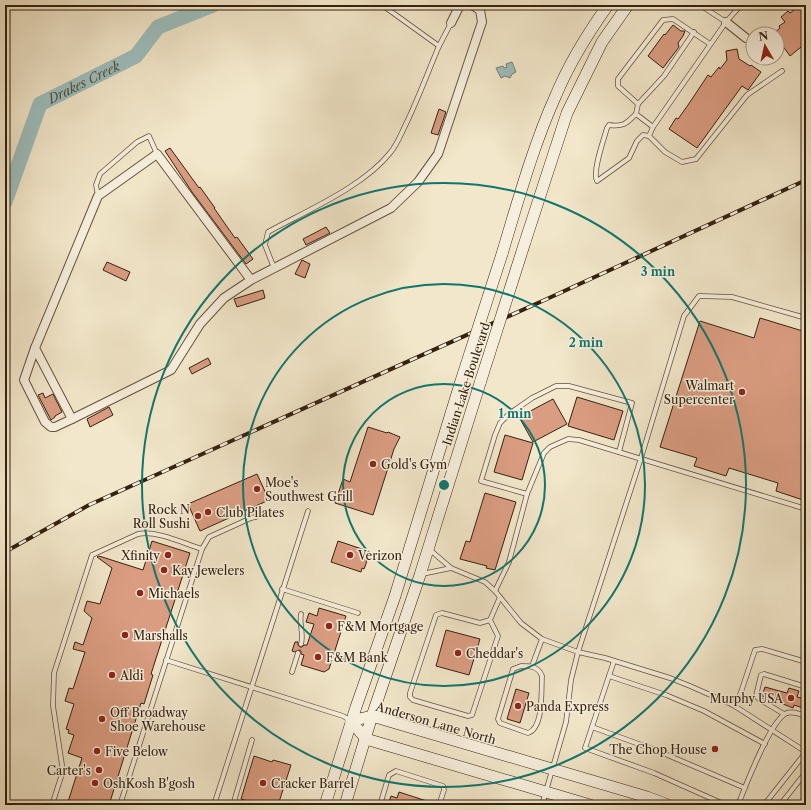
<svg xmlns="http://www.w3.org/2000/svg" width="811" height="810" viewBox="0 0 811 810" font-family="'Libre Caslon Text',serif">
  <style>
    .water { fill: #9dbebd; stroke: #737f78 }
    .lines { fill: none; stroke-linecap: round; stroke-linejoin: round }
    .river { stroke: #9dbebd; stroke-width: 15 }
    .building { fill: #db9d82; stroke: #342110 }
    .lane-casing { stroke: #64523e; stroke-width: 5.5 }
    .street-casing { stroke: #64523e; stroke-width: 10 }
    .secondary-casing { stroke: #342110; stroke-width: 12 }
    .lane { stroke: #f7efdd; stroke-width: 4 }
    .street { stroke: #f7efdd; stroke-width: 8 }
    .secondary { stroke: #f7efdd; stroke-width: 11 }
    .rail-casing { stroke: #342110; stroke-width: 4 }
    .rail { stroke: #f7efdd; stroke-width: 2.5; stroke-dasharray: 8; stroke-linecap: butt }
    .secondary-bridge-casing { stroke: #342110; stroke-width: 12; stroke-linecap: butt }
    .secondary-bridge { stroke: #f7efdd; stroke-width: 11 }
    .ring { fill: none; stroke: #0f766e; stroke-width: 2 }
    .poi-dot { fill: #8f2418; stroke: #f7efdd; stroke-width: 1.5 }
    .labels { text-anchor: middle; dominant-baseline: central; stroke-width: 3; stroke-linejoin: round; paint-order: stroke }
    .street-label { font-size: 12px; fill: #342110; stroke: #f7efdd }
    .poi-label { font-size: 12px; fill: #342110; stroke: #f7efdd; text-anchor: start }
    .water-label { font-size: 13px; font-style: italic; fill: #545044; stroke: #f7efdd }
    .centre { fill: #0f766e; stroke: #f7efdd; stroke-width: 2 }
    .ring-label { font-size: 12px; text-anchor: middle; font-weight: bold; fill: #0f766e; stroke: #f7efdd; stroke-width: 3; stroke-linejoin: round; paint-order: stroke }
  </style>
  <rect width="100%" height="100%" fill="#f2e7ca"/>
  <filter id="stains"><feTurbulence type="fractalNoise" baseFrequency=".005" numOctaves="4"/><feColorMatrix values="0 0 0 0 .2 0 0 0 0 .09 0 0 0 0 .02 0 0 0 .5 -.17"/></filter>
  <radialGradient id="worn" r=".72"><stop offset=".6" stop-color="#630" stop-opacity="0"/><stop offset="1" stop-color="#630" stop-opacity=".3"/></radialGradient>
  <polygon class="water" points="512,62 516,72 512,74 510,78 505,76 501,78 496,68 503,66 504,68 507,67 506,64"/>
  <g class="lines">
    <path class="river" id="s1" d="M5,202L40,104L136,56L158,27L213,5"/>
  </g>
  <g class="building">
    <polygon points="800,5 806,5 806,43 790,56 777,38 777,34 774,33 780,28 779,26 785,22 781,17 788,11 790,13"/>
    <polygon points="673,25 681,31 685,31 683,36 678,43 679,47 663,68 648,56 664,34 665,35"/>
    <polygon points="737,49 739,59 750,66 751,65 761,72 748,90 742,86 697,148 669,129 676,118 678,119 688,105 708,75 711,77 719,67 720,69 727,60 726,51"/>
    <polygon points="439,109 446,112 438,135 431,133"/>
    <polygon points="170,148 199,188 200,187 215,208 214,208 235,238 237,237 253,259 246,264 192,192 165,151"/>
    <polygon points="326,227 330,233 306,245 303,239"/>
    <polygon points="302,260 310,264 305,278 295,274"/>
    <polygon points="107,262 130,272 126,281 103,270"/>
    <polygon points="263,290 265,298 237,307 234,299"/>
    <polygon points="760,318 806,332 806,501 776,491 778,483 729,468 726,476 694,466 697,458 660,447 700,321 754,338"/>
    <polygon points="208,358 211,364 192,374 189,368"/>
    <polygon points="43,393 45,398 53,394 62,412 55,416 55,417 51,420 38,395"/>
    <polygon points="577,397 623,411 614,440 568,426"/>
    <polygon points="553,399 567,424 533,442 519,417"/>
    <polygon points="109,407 113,415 90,427 87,419"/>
    <polygon points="368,427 387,433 388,432 400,437 394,449 373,515 335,503 343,479 350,482"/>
    <polygon points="505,435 533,443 522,480 494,472"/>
    <polygon points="257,474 269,500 200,531 188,504"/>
    <polygon points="485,493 516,502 495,570 486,568 487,566 460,559 466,541 470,542"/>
    <polygon points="152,541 190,553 151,674 153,675 144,704 141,703 109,805 67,805 82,758 68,753 74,735 68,733 69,730 66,729 74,704 65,701 69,688 73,689 85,652 73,649 75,642 83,645 92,618 84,611 87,601 100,604 112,568 97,557 99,556 143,570"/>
    <polygon points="338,541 368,551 366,558 367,559 366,564 364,569 362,568 361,572 331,562"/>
    <polygon points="319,608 346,616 329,669 324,672 301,665 304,655 301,654 301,651 299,650 295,652 292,651 295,642 298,642 298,645 300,647 302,647 304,645 307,645 314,624 306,622 309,613 317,616"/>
    <polygon points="446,630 480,639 469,675 436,666"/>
    <polygon points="765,687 787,693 789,688 799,691 797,697 806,699 806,709 794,705 793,708 783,704 784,702 762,696"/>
    <polygon points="516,689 529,693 520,723 507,719"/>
    <polygon points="254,756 272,762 273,760 291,765 278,805 260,805 241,799"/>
    <polygon points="399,792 436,804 435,805 388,805 391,796 397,798"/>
  </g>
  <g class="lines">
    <defs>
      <g id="lane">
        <polyline points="382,5 439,46 451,23"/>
        <polyline points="700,5 726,22 741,5"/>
        <polyline points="726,22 653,127 649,136 665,152 682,162 696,159 747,95 782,71"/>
        <polyline points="638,104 618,86 618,79 663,20 673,19 710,44"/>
        <path d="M636,114C626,124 623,127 609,125L607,128C604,139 592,172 597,181L629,158L637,141L643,135L649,136"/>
        <polyline points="653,127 636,114 638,104 664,76 694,32"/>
        <polyline points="98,196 96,185 100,174 137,142 149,136 157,154"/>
        <path d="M274,268L265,245L268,232C306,211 363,187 390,153C397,145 401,134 406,124C418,99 428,72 439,46"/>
        <polyline points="527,494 481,481 495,435 500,423 509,414 532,398 556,386 569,386 632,403 619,452"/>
        <polyline points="429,549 451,568 485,582 495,591 521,623 542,639 578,652 605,658 670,678 690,686 733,705 806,752"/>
        <polyline points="422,574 451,568"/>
        <polyline points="282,589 358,613"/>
        <polyline points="495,591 509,562 527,494 544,453 550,447 568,439 579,440 806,509"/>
        <path d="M301,614C299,624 304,634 301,644"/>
        <polyline points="490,620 498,636 472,715 468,716 413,700 410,697 410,693 436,615 442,613 480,623 490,620 500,597"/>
        <polyline points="166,660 343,716 351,721"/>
        <polyline points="614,661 585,748 654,773 726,805"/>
        <path d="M521,666C530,666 538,666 542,676C541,690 544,728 528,733L500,723L498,719L513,669Z"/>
        <polyline points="532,666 542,639"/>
        <polyline points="292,672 298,653"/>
        <polyline points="609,676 666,695 704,711 765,744"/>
        <polyline points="733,705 740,695 755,650 762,649 806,662"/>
        <polyline points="784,714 759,699 756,696 761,675 764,674 806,687"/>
        <polyline points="592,727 658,751 745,788"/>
        <path d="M52,805L61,777L62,765L53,706L54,673L92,555L138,534C156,530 183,543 202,549"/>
        <polyline points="120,805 202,549 209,537 251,518 256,517"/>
        <polyline points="214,805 308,511"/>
        <polyline points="233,805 252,740"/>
        <polyline points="380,805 389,775 396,771 443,786 444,790 439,805"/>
        <polyline points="466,805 471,804 475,805"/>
        <polyline points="542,805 566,722 571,680 578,652 641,458 684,316 699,296 732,297 806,318"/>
        <path d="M738,805C746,785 769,724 785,714C790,710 800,714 806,716"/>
        <polyline points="764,805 806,752"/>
        <polyline points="780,805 806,772"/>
      </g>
      <g id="street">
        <polyline points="726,22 746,38"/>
        <polyline points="451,23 460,5"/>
        <polyline points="251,280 157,154 98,196 35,348 72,419 171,370 200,324 224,298 251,280 391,208 418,182 438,154 482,22 480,10 472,5"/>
        <polyline points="35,348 24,380 45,422 51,427 55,427 72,419"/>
      </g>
      <g id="secondary">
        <polyline points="525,242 567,113 602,42 628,5"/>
        <path d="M502,254C518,201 533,146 556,95C569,64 588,33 608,5"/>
        <polyline points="351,721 372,716 647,797 668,805"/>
        <polyline points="351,721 366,739 590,805"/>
        <polyline points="325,805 356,707 395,596 460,384"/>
        <polyline points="345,805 372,716 420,575 481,380"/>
      </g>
    </defs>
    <use href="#lane" class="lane-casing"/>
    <use href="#street" class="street-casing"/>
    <use href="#secondary" class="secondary-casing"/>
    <use href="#lane" class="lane"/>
    <use href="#street" class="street"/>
    <use href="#secondary" class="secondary"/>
    <defs>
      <polyline id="rail" points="5,552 89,505 549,298 806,180"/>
    </defs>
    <use href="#rail" class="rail-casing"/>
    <use href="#rail" class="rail"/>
    <defs>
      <g id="secondary-bridge">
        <polyline points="481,380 525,242"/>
        <polyline points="460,384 502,254"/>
      </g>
    </defs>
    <use href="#secondary-bridge" class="secondary-bridge-casing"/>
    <use href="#secondary-bridge" class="secondary-bridge"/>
  </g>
  <g class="ring">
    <circle cx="444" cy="485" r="101"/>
    <circle cx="444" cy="485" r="201"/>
    <circle cx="444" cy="485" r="302"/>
  </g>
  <g class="poi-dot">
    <circle cx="742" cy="392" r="4"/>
    <circle cx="373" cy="464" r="4"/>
    <circle cx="257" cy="489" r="4"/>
    <circle cx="208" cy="512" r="4"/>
    <circle cx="198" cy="516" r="4"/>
    <circle cx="168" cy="555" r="4"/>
    <circle cx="350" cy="555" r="4"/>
    <circle cx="164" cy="570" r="4"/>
    <circle cx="140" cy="593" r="4"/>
    <circle cx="329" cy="626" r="4"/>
    <circle cx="125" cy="635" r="4"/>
    <circle cx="458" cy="653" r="4"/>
    <circle cx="318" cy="657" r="4"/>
    <circle cx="112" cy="675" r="4"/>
    <circle cx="791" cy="698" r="4"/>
    <circle cx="518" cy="706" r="4"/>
    <circle cx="102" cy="719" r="4"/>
    <circle cx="715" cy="749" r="4"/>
    <circle cx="97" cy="751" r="4"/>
    <circle cx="99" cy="770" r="4"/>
    <circle cx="95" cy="783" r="4"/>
    <circle cx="263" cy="783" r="4"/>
  </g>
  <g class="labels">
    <g class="street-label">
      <text transform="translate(466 384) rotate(-72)">Indian Lake Boulevard</text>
      <text transform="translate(436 723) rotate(16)">Anderson Lane North</text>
    </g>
    <g class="poi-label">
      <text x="734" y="385" text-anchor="end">Walmart<tspan x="734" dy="14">Supercenter</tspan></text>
      <text x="381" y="464">Gold's Gym</text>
      <text x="265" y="482">Moe's<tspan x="265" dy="14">Southwest Grill</tspan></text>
      <text x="190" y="509" text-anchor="end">Rock N<tspan x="190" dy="14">Roll Sushi</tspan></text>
      <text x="216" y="512">Club Pilates</text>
      <text x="160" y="555" text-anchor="end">Xfinity</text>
      <text x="358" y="555">Verizon</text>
      <text x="172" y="570">Kay Jewelers</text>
      <text x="148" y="593">Michaels</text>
      <text x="337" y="626">F&amp;M Mortgage</text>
      <text x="133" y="635">Marshalls</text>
      <text x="466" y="653">Cheddar's</text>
      <text x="326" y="657">F&amp;M Bank</text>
      <text x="120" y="675">Aldi</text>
      <text x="783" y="698" text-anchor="end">Murphy USA</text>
      <text x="526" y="706">Panda Express</text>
      <text x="110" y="712">Off Broadway<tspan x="110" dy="14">Shoe Warehouse</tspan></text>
      <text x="707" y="749" text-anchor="end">The Chop House</text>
      <text x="105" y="751">Five Below</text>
      <text x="91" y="770" text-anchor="end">Carter's</text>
      <text x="103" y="783">OshKosh B'gosh</text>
      <text x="271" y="783">Cracker Barrel</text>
    </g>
    <g class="water-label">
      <text stroke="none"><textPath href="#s1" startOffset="153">Drakes Creek</textPath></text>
    </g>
  </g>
  <circle cx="444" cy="485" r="6" class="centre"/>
  <g class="ring-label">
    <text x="658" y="276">3 min</text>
    <text x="586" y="347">2 min</text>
    <text x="515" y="418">1 min</text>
  </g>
  <rect width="811" height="810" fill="none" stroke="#f2e7ca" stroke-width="20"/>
  <rect x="6" y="6" width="799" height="798" fill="none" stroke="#342110" stroke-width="2"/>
  <rect x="10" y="10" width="791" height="790" fill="none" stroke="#342110"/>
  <g transform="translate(765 46) rotate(351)"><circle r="19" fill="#f7efdd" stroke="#a99d8b"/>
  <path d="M0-3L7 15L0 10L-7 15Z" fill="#8f2418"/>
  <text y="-6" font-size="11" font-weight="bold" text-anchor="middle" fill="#342110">N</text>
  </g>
  <rect width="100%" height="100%" filter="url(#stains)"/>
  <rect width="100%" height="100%" fill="url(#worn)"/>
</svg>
